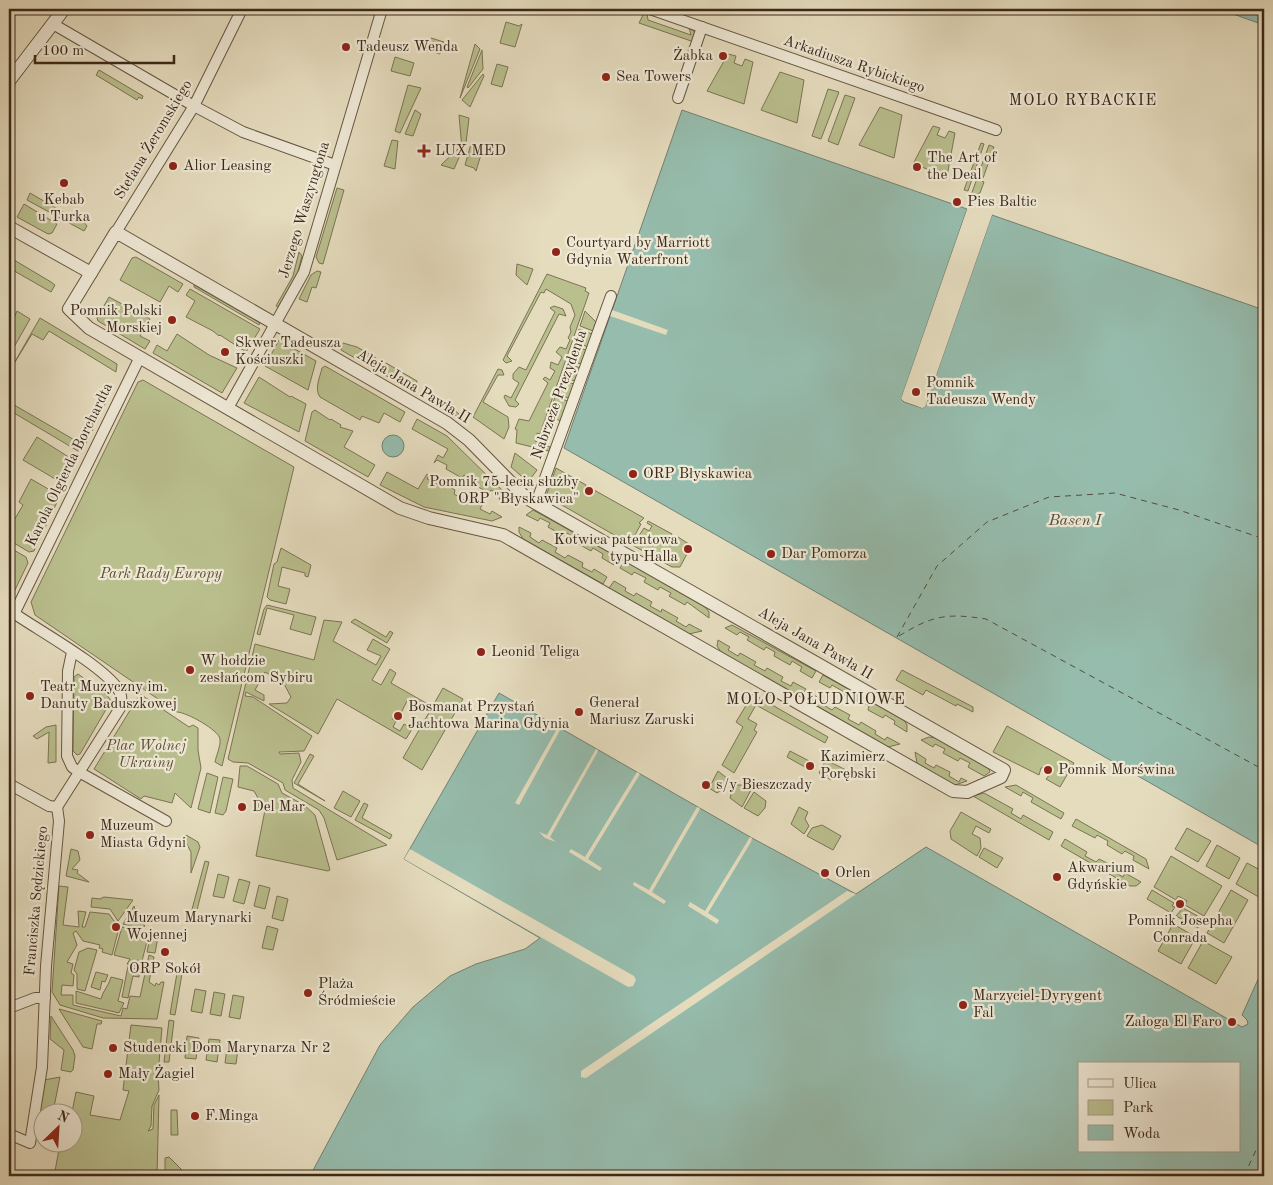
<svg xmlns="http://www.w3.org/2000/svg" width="1273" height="1185" viewBox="0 0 1273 1185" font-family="'Old Standard TT',serif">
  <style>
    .green { fill: #babf8e; stroke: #7b7454 }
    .water { fill: #96bcad; stroke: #728172; fill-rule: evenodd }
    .pier { fill: #e5dcbe }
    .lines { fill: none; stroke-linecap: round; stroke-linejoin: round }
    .ferry { stroke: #524e3e; stroke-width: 1; stroke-dasharray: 6 5; stroke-linecap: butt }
    .minor-casing { stroke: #665642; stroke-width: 12 }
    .tertiary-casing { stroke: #665642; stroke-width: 14 }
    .minor { stroke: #eee8d5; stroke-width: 10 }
    .tertiary { stroke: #eee8d5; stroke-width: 12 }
    .poi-dot { fill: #8f2418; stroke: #eee8d5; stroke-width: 2 }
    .labels { text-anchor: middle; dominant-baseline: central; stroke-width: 4.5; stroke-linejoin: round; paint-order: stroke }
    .poi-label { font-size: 15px; fill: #3c2919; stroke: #eee8d5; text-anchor: start }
    .street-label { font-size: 15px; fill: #3c2919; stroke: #eee8d5 }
    .park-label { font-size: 15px; font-style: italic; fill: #5c4e36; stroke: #eee8d5 }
    .neighbourhood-label { font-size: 16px; letter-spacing: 1px; fill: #3c2919; stroke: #eee8d5 }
    .water-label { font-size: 16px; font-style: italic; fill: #524e3e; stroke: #eee8d5 }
  </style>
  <rect width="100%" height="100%" fill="#e5dcbe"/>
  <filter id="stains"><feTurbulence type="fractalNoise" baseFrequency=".004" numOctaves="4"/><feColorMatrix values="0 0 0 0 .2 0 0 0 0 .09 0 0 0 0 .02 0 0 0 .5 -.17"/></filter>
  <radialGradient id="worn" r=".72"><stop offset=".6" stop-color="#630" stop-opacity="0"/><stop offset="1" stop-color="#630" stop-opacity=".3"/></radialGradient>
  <g class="green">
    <polygon points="644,13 647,13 648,20 691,35 689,28 696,33 694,42 639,23"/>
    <polygon points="506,22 519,26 522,24 515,47 500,43"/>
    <polygon points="431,38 444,42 440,54 426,50"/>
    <polygon points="475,44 480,49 460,98"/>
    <polygon points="482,50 483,69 468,88 467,87"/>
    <polygon points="728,54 736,56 734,63 742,66 745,59 753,62 744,104 707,91"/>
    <polygon points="395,57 414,63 410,76 391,71"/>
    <polygon points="497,64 508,67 502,87 491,84"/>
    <polygon points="99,70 143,96 142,99 139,97 137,100 96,75"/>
    <polygon points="780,72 804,80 797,123 761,110"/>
    <polygon points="483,74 484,76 470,107 462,100"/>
    <polygon points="408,85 421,88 400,133 395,131"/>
    <polygon points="828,89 839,92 821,139 812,136"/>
    <polygon points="845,95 855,98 838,145 828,141"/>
    <polygon points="880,107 902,115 894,158 859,145"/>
    <polygon points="415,110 421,114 413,136 405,134"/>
    <polygon points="459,115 469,118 466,143 462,149"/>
    <polygon points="933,126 940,128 937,135 945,138 949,131 955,133 947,176 913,164"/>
    <polygon points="392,140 398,141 395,169 384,166"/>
    <polygon points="981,143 984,144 968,191 964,190"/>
    <polygon points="471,144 480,147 484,145 476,171 474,168 465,165"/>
    <polygon points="989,145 994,147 982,181 984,182 980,193 970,198"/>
    <polygon points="459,148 461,153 454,169 441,165"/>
    <polygon points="337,188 344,190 323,264 319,263 316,257"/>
    <polygon points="30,193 80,222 83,218 85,219 84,222 87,226 84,231 27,200"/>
    <polygon points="24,204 57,224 52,233 48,234 17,217"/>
    <polygon points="299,252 302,256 297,275 278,307 276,306 293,276"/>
    <polygon points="9,257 51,282 55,285 51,292 9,268"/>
    <polygon points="136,257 183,284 178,292 169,286 160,302 120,280 132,258"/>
    <polygon points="517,264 533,269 527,285 516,275"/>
    <polygon points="317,271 321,272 316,288 312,287 307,302 299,299 311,275"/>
    <polygon points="547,274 586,288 585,291 589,293 540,434 537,433 535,441 550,447 549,451 516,443 517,430 515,429 519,419 529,421 548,383 543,379 545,377 550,380 555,371 550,368 551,362 558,365 562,357 556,352 560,347 566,349 570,340 568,338 571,332 570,327 575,315 571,304 546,289 544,293 541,292 507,356 512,361 506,363 503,360"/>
    <polygon points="194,285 260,323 259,325 194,287"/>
    <polygon points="190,289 260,329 246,352 220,335 219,336 213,331 186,317 195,301 186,295"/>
    <polygon points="109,297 150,319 140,336 150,341 145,349 98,321 97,318"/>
    <polygon points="554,306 563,309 566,316 559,314 515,400 519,404 516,407 509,406 504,397 505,395 511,398 519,383 513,379 513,374 519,367 526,370 555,312 550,308"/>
    <polygon points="17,311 30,319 14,347 9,343 9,329"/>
    <polygon points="585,311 596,322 593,331 580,326"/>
    <polygon points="40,318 117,364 116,372 49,331 43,340 32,334 9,372"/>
    <polygon points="579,329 592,334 588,347 575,342"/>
    <polygon points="177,334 209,355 237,368 222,393 153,353 157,345 167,351"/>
    <polygon points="279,340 316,361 308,390 265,366"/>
    <polygon points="343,343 357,347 376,358 374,369 341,350"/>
    <polygon points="573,346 586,350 581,364 569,360"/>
    <polygon points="386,363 417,381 415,392 383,374"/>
    <polygon points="567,363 580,368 575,381 562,377"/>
    <path d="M325,366L405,412L400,422L384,413L379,423L362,416L360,420L320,397C314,389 320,377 322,368Z"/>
    <polygon points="498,369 502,370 504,375 498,375 483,402 508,417 509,427 504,439 473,417"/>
    <polygon points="259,377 290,397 291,396 306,404 299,432 244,403"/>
    <path d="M143,380L294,467L222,766L215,762C216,756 221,746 220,739C219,730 186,712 177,712L35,615L31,602L138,382Z"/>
    <polygon points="561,380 574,384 569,398 556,394"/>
    <polygon points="110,388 112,389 92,431 86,428"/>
    <polygon points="437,396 459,414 457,416 431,402"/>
    <polygon points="555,397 568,401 561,421 548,416"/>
    <polygon points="9,402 78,442 82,436 88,439 82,450 78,451 9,410"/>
    <polygon points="315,410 330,420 331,419 341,425 340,427 353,431 344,447 375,465 368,477 305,441 312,412"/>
    <polygon points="417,419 447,436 506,494 509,504 499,499 501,495 491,490 489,493 473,484 474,481 464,475 462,478 446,469 447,465 437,460 434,463 438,455 443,458 448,449 412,429"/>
    <polygon points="37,437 75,461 67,482 62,483 23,460"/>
    <polygon points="515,453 537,470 528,482 511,467"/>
    <polygon points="556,468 586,485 585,488 592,492 594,490 644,518 639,523 641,524 630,544 546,496"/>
    <polygon points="387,472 418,489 427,474 429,475 427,479 437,484 439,481 455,490 454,494 464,500 466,496 482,505 480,509 490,514 492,511 502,517 492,521 424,507 380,485"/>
    <polygon points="31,479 57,494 59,498 34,551 29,552 9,540 9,533 14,524 13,522 23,505 19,502"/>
    <polygon points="533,510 618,557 614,565 602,558 603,554 593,548 591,551 575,542 576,539 567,533 564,536 548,527 550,523 540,518 538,521 526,515"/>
    <polygon points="648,521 672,534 670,540 675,543 678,537 692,546 691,547 686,545 684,549 688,552 680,567 672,567 634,546 635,543 641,546 644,541 638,537 644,528 649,531 652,526 647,523"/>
    <polygon points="519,527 531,533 530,537 539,543 542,540 557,548 555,552 565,558 568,555 583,563 582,567 592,572 594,569 607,577 603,584 523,539 519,532"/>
    <polygon points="281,548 311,565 308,577 305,576 305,573 282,567 278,586 290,589 286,604 270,600 267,597 274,564 277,562"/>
    <polygon points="12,549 26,557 28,563 14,592 9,594 9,555"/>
    <polygon points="625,560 705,607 709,612 709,618 687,602 685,605 669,596 671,593 660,587 658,590 644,582 646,578 634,572 632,575 620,568"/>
    <polygon points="614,581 626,588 625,591 634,596 636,593 652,602 650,606 661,612 662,609 678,618 676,621 686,627 689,624 702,631 689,634 609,588"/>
    <polygon points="267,605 316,617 311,635 290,629 294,615 267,608 260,635 257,634 264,609"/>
    <polygon points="355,619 386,637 390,631 393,633 387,643 351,622"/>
    <polygon points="324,620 342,622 333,641 376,665 381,656 367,650 373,639 390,649 372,680 381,685 390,669 396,673 391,683 426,703 425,706 408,699 401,713 396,711 392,719 396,721 393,727 400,731 404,724 412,729 406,739 337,699 318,734 269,704 287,703 291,697 283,682 265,672 255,690 264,695 264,701 246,692 245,696 253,697 312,736 304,751 279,752 280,754 299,753 301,762 292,780 293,788 387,845 337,860 324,818 319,810 285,790 283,783 248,763 233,762 228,759 255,644 314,660"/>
    <polygon points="732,625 816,671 812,678 800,671 802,667 792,661 790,665 774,656 775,652 766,647 764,650 747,640 749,637 740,632 737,635 725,628"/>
    <polygon points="718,640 730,647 728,650 738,656 740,653 756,662 754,665 765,671 767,668 783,677 781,681 791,686 793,682 806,689 801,698 721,652 717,646"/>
    <polygon points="902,670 973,707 973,712 957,704 956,706 926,690 923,695 896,680"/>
    <polygon points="78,674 107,695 111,701 80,754 77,755 73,751 74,677"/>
    <polygon points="823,675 904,720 907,725 907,732 894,724 895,721 885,715 883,718 868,710 869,706 859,700 857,703 843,695 844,692 832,685 830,688 819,682"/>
    <polygon points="443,688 463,699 422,770 403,758"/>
    <polygon points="140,694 189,727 193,725 198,728 198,750 201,768 191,808 175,793 172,803 144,796 141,799 94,769"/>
    <polygon points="753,694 828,737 825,743 756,705 748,719 757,724 754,730 757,732 734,773 722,765 743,727 736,722"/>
    <polygon points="812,694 824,701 822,704 832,710 835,707 850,715 848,719 859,725 861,722 876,731 875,734 885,740 887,737 900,744 888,747 808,701"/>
    <polygon points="56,725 56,762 48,763 49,732 37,739 33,736 46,727"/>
    <polygon points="1007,726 1074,763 1060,787 1046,779 1051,773 1047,767 1041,768 1039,775 993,752"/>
    <polygon points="929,737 936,738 989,769 990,772 984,776 968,767 970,763 960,758 958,761 943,753 945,749 935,744 933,747 921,740"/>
    <polygon points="790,751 811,762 809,767 811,768 813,763 815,765 812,771 787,757"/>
    <polygon points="915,752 926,759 925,763 934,768 936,765 950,772 949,776 959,782 961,778 967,781 955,785 922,767 917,763"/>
    <polygon points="310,754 314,756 298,784 325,801 294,783"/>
    <polygon points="826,760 854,774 854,775 838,769 831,780 819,773"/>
    <polygon points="240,766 247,766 278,784 282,793 304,805 315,815 330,870 328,871 256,856 265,810 258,808 258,798 254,791 238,787"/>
    <polygon points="718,771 728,779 726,787 717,793 709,788"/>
    <polygon points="207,773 218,777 210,813 198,809"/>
    <polygon points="223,777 233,779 226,811 223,815 215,813"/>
    <polygon points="737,785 742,785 751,790 742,807 730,798 732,791"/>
    <polygon points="1016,785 1064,813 1061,819 1031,802 1033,798 1023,792 1021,796 1005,787"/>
    <polygon points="343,791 360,801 351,817 334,808"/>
    <polygon points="754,792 766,801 765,808 758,816 744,808"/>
    <polygon points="984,793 1013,809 1011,813 1021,819 1023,815 1053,832 1049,840 973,796"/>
    <polygon points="364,803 368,805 362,818 392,835 390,839 355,820"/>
    <polygon points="799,807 808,812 805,819 809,826 804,834 791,824"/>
    <polygon points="961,812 991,829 989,833 976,826 972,834 980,838 981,848 977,856 951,839 950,831"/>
    <polygon points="1076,819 1146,859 1149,869 1133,860 1134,856 1125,851 1122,854 1107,845 1108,841 1097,835 1095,838 1072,826"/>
    <polygon points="822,825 841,836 833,850 807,836 812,828"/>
    <polygon points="1187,828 1211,841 1198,862 1175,849"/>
    <polygon points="186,835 198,842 200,847 191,873 191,852 184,839"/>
    <polygon points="1065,839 1087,852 1085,856 1096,862 1099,859 1115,867 1113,871 1123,877 1125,873 1141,882 1136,886 1130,886 1061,846"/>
    <polygon points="1217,845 1240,858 1229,879 1206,866"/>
    <polygon points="984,848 1003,858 997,868 979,857"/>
    <polygon points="71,849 78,851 80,860 72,869 78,870 77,873 89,882 66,876"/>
    <polygon points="1171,856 1222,886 1204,916 1185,905 1187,901 1178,896 1176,900 1154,887"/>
    <polygon points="205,861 209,862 196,914 191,913"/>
    <polygon points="1247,863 1264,872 1264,900 1236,884"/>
    <polygon points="218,874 229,877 224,898 213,896"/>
    <polygon points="239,879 250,882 244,904 233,901"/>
    <polygon points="259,885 270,888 265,909 254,906"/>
    <polygon points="59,886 68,887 63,925 79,927 78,911 86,912 82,927 85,927 90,912 109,914 119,928 112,955 102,952 103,949 99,948 100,945 83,941 76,931 73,933 77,945 67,962 73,964 71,973 74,975 73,986 62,985 61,995 73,995 73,1005 121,1016 123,1008 127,1009 130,996 140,997 149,955 154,957 149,982 155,986 156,983 159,985 161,982 164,982 157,1019 103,1018 60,1005 52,992"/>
    <polygon points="1152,890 1174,903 1172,906 1175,907 1171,913 1147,899"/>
    <polygon points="1231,890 1248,900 1224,943 1207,933"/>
    <polygon points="277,896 288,899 283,921 272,918"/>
    <polygon points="104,897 133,900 118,921 110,909 91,907 92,898 100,899"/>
    <polygon points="134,906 137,916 145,926 140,928 123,924"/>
    <polygon points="1183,908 1203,919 1198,928 1176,916"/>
    <polygon points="1173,924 1196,937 1181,964 1158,951"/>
    <polygon points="267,926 278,929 273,950 262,948"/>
    <polygon points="122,927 158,937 155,953 147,952 149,942 147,941 142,961 137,960 136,966 127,964 130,959 114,955"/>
    <polygon points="1203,941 1232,957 1216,984 1188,968"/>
    <polygon points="88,948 97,950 85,991 77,989 77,974 74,970 79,952"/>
    <polygon points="128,966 140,971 139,977 133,976 128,998 122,997"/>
    <polygon points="96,972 108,975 105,982 102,981 100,990 91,987"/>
    <polygon points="177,973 182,974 175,1015 170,1014"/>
    <path d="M111,977L123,980L118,1001L124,1003L119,1013L76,1003V991L101,999C103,990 109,986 111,977Z"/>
    <polygon points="195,989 206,991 202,1013 191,1011"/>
    <polygon points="214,992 225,994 221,1016 210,1014"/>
    <polygon points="233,995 244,997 240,1019 229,1017"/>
    <polygon points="59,1009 102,1021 101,1024 97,1024 92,1049 83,1047"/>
    <polygon points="51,1016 73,1050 75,1056 73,1070 71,1072 61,1070 64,1050 50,1039"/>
    <polygon points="169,1020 174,1021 169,1062 164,1062"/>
    <polygon points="131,1025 162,1028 158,1074 159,1090 152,1106 151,1126 148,1131 153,1129 154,1105 159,1095 157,1176 54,1176 59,1150 70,1146 75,1140 73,1140 72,1112 76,1092 94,1096 90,1115 120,1120 129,1091 123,1090"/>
    <polygon points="187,1036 199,1038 196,1059 185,1058"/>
    <polygon points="209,1039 220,1040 217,1062 206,1060"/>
    <polygon points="228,1041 239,1042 236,1064 225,1063"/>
    <polygon points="60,1077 53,1112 42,1112 42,1138 37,1130 44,1080"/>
    <polygon points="171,1110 177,1110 178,1135 171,1135"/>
    <polygon points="169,1157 188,1176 165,1176 165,1158"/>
  </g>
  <g class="water">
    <polygon points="1219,9 1264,9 1264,25"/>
    <polygon points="682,110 967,209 901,399 904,402 922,408 925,407 992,215 1264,310 1264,848 564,448"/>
    <circle cx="393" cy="446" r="11"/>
    <path d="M499,693L752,838L856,894L926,847L1242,1027L1248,1024L1247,1020L1242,1015L1264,966V1176H310L380,1045L413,1007L450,976L476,964L525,949L540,938L404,859ZM1079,1064H1239V1151H1079Z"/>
  </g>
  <g class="pier">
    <polygon points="968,207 970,210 904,399 922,406 990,214 992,215 925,407 922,408 901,399"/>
    <polygon points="612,310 668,330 666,335 610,316"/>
    <polygon points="558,727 560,728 559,732 519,805 515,803"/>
    <polygon points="596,749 598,750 597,753 550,837 556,842 545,838 539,832 547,835"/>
    <polygon points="637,772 640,774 588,859 602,868 600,871 569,852 571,849 585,857"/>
    <polygon points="697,807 700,808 699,811 652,892 666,901 664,904 633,885 634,882 649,890"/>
    <polygon points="750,837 752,838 751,842 708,913 719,920 717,924 688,906 690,902 705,911"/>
    <polygon points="410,849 634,976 636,980 633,986 628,987 404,859"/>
    <polygon points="847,891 856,894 586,1078 581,1077 581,1071"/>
  </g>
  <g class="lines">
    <g class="ferry">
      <path d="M899,636C933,615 947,613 986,619L1264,770"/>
      <polyline points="897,637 937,566 987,522 1049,497 1115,493 1179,510 1264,539"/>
      <polyline points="1244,1176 1264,1133"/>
    </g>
    <defs>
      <g id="minor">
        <polyline points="650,9 996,130"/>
        <polyline points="53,24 194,106 243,132 335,165"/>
        <polyline points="678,98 702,27"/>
        <polyline points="116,232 194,106 242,9"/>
        <polyline points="228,408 304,272 382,9"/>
        <polyline points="536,503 611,296"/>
        <path d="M9,610C36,629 102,665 118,689C122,695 122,702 120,708L57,807"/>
        <polyline points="14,614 140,357"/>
        <polyline points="72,652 68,671 67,756 72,767 79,772 166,821"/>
        <polyline points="9,784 49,806 57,807"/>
        <polyline points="9,1008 35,998 45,998"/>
        <polyline points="9,1134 30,1143 42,1067 46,966 59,821 57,807"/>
      </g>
      <g id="tertiary">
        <polyline points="9,81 64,9"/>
        <polyline points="9,227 91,273"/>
        <polygon points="116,232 447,423 469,440 525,497 1004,770 1001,777 967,792 953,791 503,535 429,518 400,508 89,328 69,309"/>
      </g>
    </defs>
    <use href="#minor" class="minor-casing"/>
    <use href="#tertiary" class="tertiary-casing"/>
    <use href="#minor" class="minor"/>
    <use href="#tertiary" class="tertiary"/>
  </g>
  <g class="poi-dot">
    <circle cx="346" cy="47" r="5"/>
    <circle cx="723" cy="56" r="5"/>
    <circle cx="606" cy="77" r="5"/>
    <path d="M421.5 143.5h5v5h5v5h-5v5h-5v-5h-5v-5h5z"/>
    <circle cx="173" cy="166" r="5"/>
    <circle cx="917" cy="167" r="5"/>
    <circle cx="64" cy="183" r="5"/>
    <circle cx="957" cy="202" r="5"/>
    <circle cx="556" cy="252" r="5"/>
    <circle cx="172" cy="320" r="5"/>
    <circle cx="225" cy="352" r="5"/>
    <circle cx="916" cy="392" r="5"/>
    <circle cx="633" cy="474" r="5"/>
    <circle cx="589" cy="491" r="5"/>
    <circle cx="688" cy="549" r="5"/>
    <circle cx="771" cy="554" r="5"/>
    <circle cx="481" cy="652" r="5"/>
    <circle cx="190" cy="670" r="5"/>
    <circle cx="30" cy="696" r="5"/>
    <circle cx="579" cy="712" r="5"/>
    <circle cx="398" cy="716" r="5"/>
    <circle cx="810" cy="766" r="5"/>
    <circle cx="1048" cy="770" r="5"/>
    <circle cx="706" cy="785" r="5"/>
    <circle cx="242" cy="807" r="5"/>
    <circle cx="90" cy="835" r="5"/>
    <circle cx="825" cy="873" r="5"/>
    <circle cx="1057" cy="877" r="5"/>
    <circle cx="1180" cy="904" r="5"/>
    <circle cx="116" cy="927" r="5"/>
    <circle cx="165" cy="952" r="5"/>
    <circle cx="308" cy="993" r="5"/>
    <circle cx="963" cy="1005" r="5"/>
    <circle cx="1232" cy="1022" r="5"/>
    <circle cx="113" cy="1048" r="5"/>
    <circle cx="108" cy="1074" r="5"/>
    <circle cx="195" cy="1116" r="5"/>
  </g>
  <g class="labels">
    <g class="poi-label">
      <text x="356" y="47">Tadeusz Wenda</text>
      <text x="713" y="56" text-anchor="end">Żabka</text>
      <text x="616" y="77">Sea Towers</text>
      <text x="435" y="151">LUX MED</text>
      <text x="927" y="158">The Art of<tspan x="927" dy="17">the Deal</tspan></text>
      <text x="183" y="166">Alior Leasing</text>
      <text x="64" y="200" text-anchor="middle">Kebab<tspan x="64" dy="17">u Turka</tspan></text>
      <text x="967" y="202">Pies Baltic</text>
      <text x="566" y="243">Courtyard by Marriott<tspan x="566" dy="17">Gdynia Waterfront</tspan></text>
      <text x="162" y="311" text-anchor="end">Pomnik Polski<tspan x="162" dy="17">Morskiej</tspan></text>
      <text x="235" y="343">Skwer Tadeusza<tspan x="235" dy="17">Kościuszki</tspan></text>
      <text x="926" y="383">Pomnik<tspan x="926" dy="17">Tadeusza Wendy</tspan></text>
      <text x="643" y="474">ORP Błyskawica</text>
      <text x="579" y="482" text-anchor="end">Pomnik 75-lecia służby<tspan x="579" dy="17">ORP "Błyskawica"</tspan></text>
      <text x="678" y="540" text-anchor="end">Kotwica patentowa<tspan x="678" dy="17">typu Halla</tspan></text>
      <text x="781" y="554">Dar Pomorza</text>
      <text x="491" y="652">Leonid Teliga</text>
      <text x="200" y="661">W hołdzie<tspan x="200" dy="17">zesłańcom Sybiru</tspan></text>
      <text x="40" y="687">Teatr Muzyczny im.<tspan x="40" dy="17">Danuty Baduszkowej</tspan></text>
      <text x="589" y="703">Generał<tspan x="589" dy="17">Mariusz Zaruski</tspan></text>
      <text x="408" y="707">Bosmanat Przystań<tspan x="408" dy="17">Jachtowa Marina Gdynia</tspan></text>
      <text x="820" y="757">Kazimierz<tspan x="820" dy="17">Porębski</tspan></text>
      <text x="1058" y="770">Pomnik Morświna</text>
      <text x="716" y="785">s/y Bieszczady</text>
      <text x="252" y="807">Del Mar</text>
      <text x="100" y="826">Muzeum<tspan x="100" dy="17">Miasta Gdyni</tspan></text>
      <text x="1067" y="868">Akwarium<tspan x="1067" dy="17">Gdyńskie</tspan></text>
      <text x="835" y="873">Orlen</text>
      <text x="126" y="918">Muzeum Marynarki<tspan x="126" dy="17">Wojennej</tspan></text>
      <text x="1180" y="921" text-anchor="middle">Pomnik Josepha<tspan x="1180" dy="17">Conrada</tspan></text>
      <text x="165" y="969" text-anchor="middle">ORP Sokół</text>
      <text x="318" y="984">Plaża<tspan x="318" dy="17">Śródmieście</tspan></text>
      <text x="973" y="996">Marzyciel-Dyrygent<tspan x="973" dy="17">Fal</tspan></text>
      <text x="1222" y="1022" text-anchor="end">Załoga El Faro</text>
      <text x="123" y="1048">Studencki Dom Marynarza Nr 2</text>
      <text x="118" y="1074">Mały Żagiel</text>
      <text x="205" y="1116">F.Minga</text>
    </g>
    <g class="street-label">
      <text transform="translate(854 65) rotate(19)">Arkadiusza Rybickiego</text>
      <text transform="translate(154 140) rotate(-59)">Stefana Żeromskiego</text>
      <text transform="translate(305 210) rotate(-73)">Jerzego Waszyngtona</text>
      <text transform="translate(413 387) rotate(31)">Aleja Jana Pawła II</text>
      <text transform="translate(560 395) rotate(-70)">Nabrzeże Prezydenta</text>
      <text transform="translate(70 465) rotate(-64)">Karola Olgierda Borchardta</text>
      <text transform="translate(815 644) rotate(30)">Aleja Jana Pawła II</text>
      <text transform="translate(37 901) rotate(-85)">Franciszka Sędzickiego</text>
    </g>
    <g class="park-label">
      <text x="161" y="574">Park Rady Europy</text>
      <text x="146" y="746">Plac Wolnej<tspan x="146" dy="17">Ukrainy</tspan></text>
    </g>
    <g class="neighbourhood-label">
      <text x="1083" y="101">MOLO RYBACKIE</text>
      <text x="816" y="700">MOLO POŁUDNIOWE</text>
    </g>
    <g class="water-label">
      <text x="1075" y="521">Basen I</text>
    </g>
  </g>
  <rect width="1273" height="1185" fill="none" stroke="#e5dcbe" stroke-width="30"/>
  <rect x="10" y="10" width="1253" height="1165" fill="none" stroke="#3c2919" stroke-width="2.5"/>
  <rect x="15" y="15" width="1243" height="1155" fill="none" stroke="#3c2919"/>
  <rect x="1078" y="1062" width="162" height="90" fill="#eee8d5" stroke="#a79c8a"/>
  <rect x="1088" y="1079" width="25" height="8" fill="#eee8d5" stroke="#a79c8a"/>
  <text x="1123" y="1088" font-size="15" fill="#3c2919">Ulica</text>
  <rect x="1088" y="1100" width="25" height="15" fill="#babf8e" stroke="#a79c8a"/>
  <text x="1123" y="1112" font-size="15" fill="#3c2919">Park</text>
  <rect x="1088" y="1125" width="25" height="15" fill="#96bcad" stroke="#a79c8a"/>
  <text x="1123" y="1138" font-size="15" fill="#3c2919">Woda</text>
  <g transform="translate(58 1128) rotate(25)"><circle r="24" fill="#eee8d5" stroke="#a79c8a"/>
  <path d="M0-4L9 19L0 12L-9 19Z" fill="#8f2418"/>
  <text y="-8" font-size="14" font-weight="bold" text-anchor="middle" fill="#3c2919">N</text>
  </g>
  <path d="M35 55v8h139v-8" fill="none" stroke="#3c2919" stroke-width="2.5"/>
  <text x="42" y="55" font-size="15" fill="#3c2919" stroke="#eee8d5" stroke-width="4" paint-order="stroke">100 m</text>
  <rect width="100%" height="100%" filter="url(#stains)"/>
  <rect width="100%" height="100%" fill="url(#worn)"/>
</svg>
